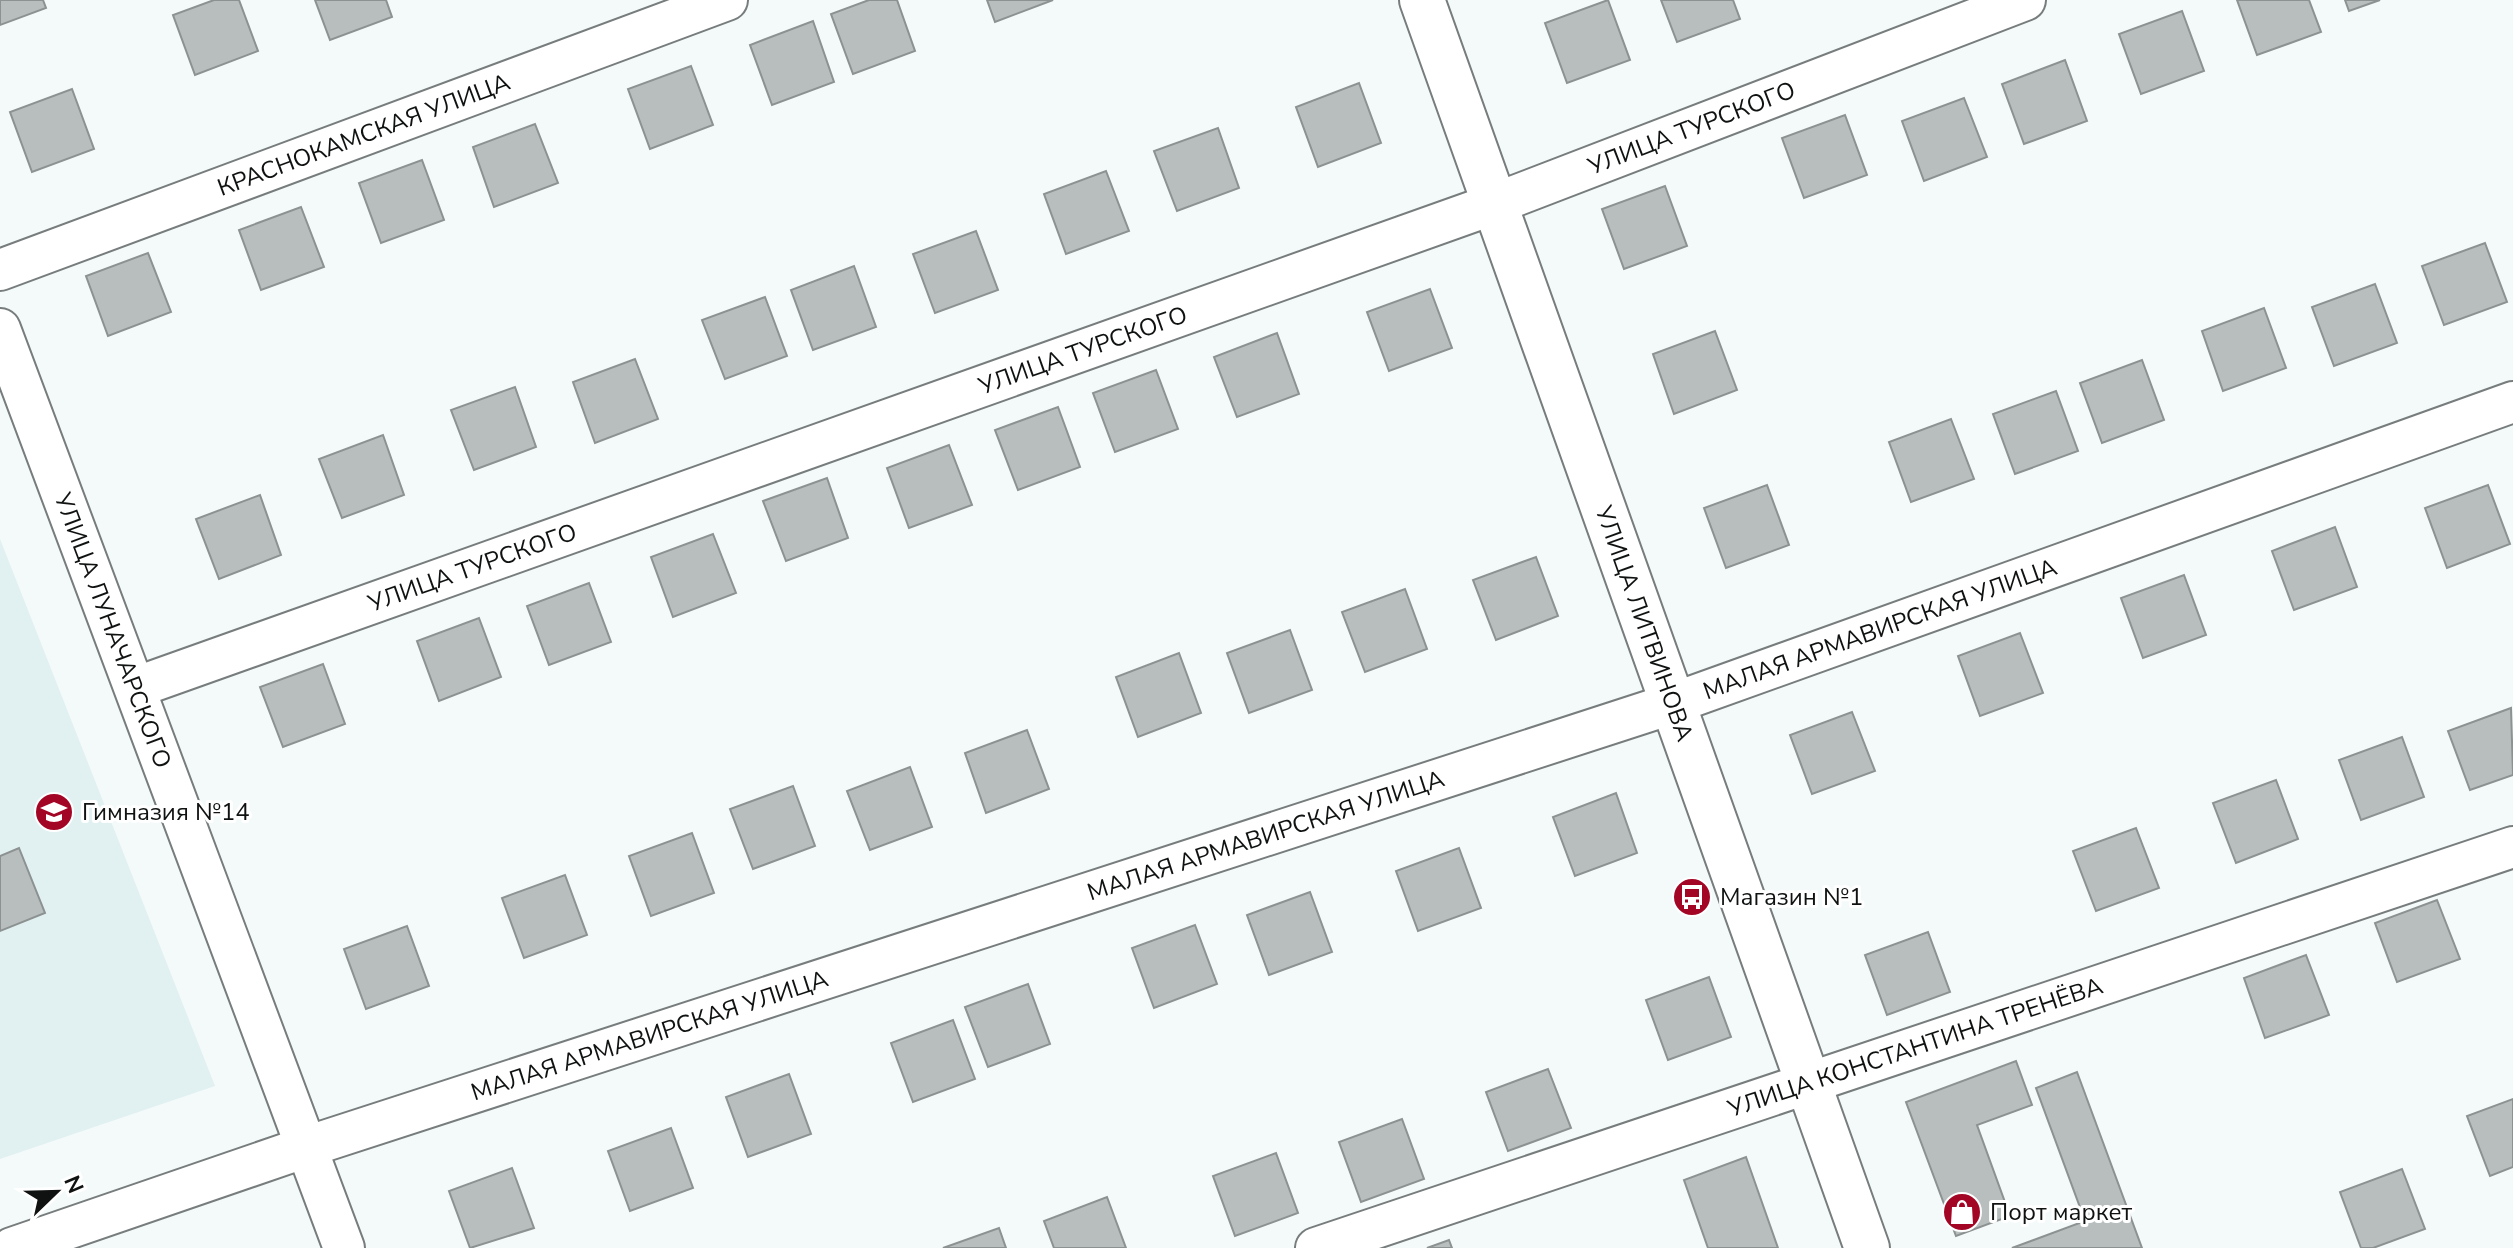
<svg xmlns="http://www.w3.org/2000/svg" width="2513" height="1248" viewBox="0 0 2513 1248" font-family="'Nunito Sans',sans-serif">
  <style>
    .built { fill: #e1f0f0 }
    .building { fill: #b8bebe; stroke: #8c9191; stroke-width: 2 }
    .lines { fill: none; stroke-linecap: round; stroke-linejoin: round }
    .street-casing { stroke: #777c7d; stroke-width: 44 }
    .secondary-casing { stroke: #777c7d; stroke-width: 48 }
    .street { stroke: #fff; stroke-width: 40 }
    .secondary { stroke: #fff; stroke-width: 44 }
    .labels { text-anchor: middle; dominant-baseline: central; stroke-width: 6; stroke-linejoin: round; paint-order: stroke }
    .street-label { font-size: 24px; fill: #101212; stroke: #fff }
    .poi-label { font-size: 24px; fill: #101212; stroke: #fff; text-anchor: start }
  </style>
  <rect width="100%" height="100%" fill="#f4fafa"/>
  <polygon class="built" points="0,539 215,1086 0,1159"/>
  <g class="building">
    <polygon points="0,0 43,0 46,8 0,25"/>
    <polygon points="214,0 239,0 258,51 195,75 173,15"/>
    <polygon points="315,0 386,0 392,17 330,40"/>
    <polygon points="869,0 897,0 915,51 853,74 831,14"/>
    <polygon points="987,0 1053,0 995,22"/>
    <polygon points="1608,0 1630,60 1567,83 1545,23"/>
    <polygon points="1661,0 1733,0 1740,19 1677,42"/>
    <polygon points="2237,0 2309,0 2321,32 2257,55"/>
    <polygon points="2345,0 2380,0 2349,11"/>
    <polygon points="2182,11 2204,71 2141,94 2119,34"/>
    <polygon points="813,21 834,82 772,105 750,45"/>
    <polygon points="2065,60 2087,121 2024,144 2002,84"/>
    <polygon points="691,66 713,125 650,149 628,89"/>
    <polygon points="1359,83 1381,143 1318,167 1296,107"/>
    <polygon points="72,89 94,149 32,172 10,112"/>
    <polygon points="1964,98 1987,157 1924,181 1902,121"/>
    <polygon points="1845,115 1867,175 1804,198 1782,138"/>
    <polygon points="535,124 558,183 494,207 473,147"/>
    <polygon points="1218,128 1239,188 1177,211 1154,151"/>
    <polygon points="422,160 444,220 381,243 359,183"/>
    <polygon points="1106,171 1129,231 1066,254 1044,194"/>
    <polygon points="1665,186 1687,246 1624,269 1602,209"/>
    <polygon points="301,207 324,267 261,290 239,230"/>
    <polygon points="976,231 998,290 935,313 913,254"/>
    <polygon points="2485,243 2507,302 2444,325 2422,266"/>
    <polygon points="148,253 171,312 108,336 86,276"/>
    <polygon points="854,266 876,327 813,350 791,290"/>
    <polygon points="2375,284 2397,343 2334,366 2312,307"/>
    <polygon points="1430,289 1452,348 1389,371 1367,312"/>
    <polygon points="765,297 787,356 725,379 702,320"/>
    <polygon points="2264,308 2286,368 2223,391 2202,331"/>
    <polygon points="1715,331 1737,390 1674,414 1653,354"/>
    <polygon points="1277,333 1299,394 1237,417 1214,357"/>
    <polygon points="635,359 658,419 595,443 573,382"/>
    <polygon points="2142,360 2164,420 2102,443 2080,383"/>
    <polygon points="1156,370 1178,429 1115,452 1093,393"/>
    <polygon points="515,387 536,447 474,470 451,410"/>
    <polygon points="2056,391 2078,451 2015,474 1993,414"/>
    <polygon points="1058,407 1080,467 1018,490 995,430"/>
    <polygon points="1951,419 1974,479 1911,502 1889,442"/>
    <polygon points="383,435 404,495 342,518 319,459"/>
    <polygon points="949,445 972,505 909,528 887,468"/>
    <polygon points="827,478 848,538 786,561 763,501"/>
    <polygon points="1767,485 1789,545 1726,568 1704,508"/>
    <polygon points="2488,485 2510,544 2447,568 2425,508"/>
    <polygon points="260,495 281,555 219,579 196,519"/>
    <polygon points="2335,527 2357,587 2294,610 2272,551"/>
    <polygon points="713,534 736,593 673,617 651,557"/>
    <polygon points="1536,557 1558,616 1496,640 1473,580"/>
    <polygon points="2184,575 2206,635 2143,658 2121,598"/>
    <polygon points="589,583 611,642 549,665 527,606"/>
    <polygon points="1405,589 1427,649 1365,672 1342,612"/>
    <polygon points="479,618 501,677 439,701 417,641"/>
    <polygon points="1290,630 1312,690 1249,713 1227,653"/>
    <polygon points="2020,633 2043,693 1980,716 1958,656"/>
    <polygon points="1179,653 1201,713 1138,737 1116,677"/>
    <polygon points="323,664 345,724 283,747 260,687"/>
    <polygon points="2511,708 2513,775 2470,790 2448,731"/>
    <polygon points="1852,712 1875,771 1812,794 1790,735"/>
    <polygon points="1027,730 1049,789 986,813 965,753"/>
    <polygon points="2402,737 2424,797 2361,820 2339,760"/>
    <polygon points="910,767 932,827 870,850 847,791"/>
    <polygon points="2276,780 2298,839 2236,863 2213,803"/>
    <polygon points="793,786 815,846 753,869 730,809"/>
    <polygon points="1616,793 1637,853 1575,876 1553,817"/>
    <polygon points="2136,828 2159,888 2096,911 2073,851"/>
    <polygon points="692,833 714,893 651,916 629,856"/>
    <polygon points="19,848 45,913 0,931 0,856"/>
    <polygon points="1459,848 1481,908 1418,931 1396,871"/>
    <polygon points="565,875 587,935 524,958 502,898"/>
    <polygon points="1310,892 1332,952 1269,975 1247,915"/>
    <polygon points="2437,900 2460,959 2397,982 2375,923"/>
    <polygon points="1195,925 1217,984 1154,1008 1132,948"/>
    <polygon points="407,926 429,986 366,1009 344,949"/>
    <polygon points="1928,932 1950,992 1887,1015 1865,955"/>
    <polygon points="2306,955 2329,1015 2265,1038 2244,978"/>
    <polygon points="1709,977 1731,1037 1668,1060 1646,1000"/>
    <polygon points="1028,984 1050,1044 988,1067 965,1007"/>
    <polygon points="953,1020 975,1079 913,1102 891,1043"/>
    <polygon points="2016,1061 2032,1105 1977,1125 2010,1216 1956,1236 1906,1102"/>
    <polygon points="1548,1069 1571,1128 1508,1151 1486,1092"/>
    <polygon points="2077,1072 2142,1248 2012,1248 2085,1221 2036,1088"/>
    <polygon points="789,1074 811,1134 748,1157 726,1097"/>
    <polygon points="2513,1099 2513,1167 2490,1176 2467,1116"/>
    <polygon points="1402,1119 1424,1179 1361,1202 1339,1142"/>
    <polygon points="671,1128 693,1188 630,1211 608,1151"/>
    <polygon points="1276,1153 1298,1213 1235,1236 1213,1176"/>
    <polygon points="1746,1157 1778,1248 1708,1248 1684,1180"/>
    <polygon points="512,1168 534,1228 470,1248 449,1191"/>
    <polygon points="2402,1169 2425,1229 2373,1248 2361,1248 2340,1192"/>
    <polygon points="1107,1197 1126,1248 1054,1248 1044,1221"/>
    <polygon points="999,1228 1006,1248 943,1248"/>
    <polygon points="1449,1240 1452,1248 1427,1248"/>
  </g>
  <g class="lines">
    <defs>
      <g id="street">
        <path id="s1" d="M0,270L727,0"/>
        <path id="s2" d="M0,329L344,1248"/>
        <path id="s3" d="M137,687L1494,204L2025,0"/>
        <path id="s4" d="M12,1248L306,1147L1674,703L2513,402"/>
        <path id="s5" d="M1316,1248L2513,847"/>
      </g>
      <g id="secondary">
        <path id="s6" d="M1422,0L1867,1248"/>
      </g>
    </defs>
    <use href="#street" class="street-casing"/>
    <use href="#secondary" class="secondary-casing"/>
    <use href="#street" class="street"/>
    <use href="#secondary" class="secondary"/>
  </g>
  <defs>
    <symbol id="school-disc" viewBox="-11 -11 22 22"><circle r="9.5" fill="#a30525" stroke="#fff"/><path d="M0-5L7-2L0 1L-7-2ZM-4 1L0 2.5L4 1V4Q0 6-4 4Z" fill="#fff"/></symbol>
    <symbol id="bus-disc" viewBox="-11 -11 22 22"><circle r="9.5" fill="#a30525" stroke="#fff"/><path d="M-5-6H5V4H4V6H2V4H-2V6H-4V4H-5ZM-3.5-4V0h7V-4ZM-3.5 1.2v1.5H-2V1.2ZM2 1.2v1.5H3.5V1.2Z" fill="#fff"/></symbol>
    <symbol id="shop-disc" viewBox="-11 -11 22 22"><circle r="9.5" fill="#a30525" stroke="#fff"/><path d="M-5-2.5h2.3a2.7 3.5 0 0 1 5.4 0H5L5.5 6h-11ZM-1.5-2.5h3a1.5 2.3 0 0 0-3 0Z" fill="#fff"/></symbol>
  </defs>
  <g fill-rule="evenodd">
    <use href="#school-disc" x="32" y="790" width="44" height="44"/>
    <use href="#bus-disc" x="1670" y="875" width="44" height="44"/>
    <use href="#shop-disc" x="1940" y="1190" width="44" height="44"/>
  </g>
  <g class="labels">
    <g class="street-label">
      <text stroke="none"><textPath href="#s3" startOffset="1652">УЛИЦА ТУРСКОГО</textPath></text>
      <text stroke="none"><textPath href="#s1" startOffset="388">КРАСНОКАМСКАЯ УЛИЦА</textPath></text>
      <text stroke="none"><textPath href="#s3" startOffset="1004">УЛИЦА ТУРСКОГО</textPath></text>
      <text stroke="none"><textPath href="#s3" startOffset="356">УЛИЦА ТУРСКОГО</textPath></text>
      <text stroke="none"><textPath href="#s6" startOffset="662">УЛИЦА ЛИТВИНОВА</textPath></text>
      <text stroke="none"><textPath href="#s4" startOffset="1968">МАЛАЯ АРМАВИРСКАЯ УЛИЦА</textPath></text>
      <text stroke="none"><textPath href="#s2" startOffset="322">УЛИЦА ЛУНАЧАРСКОГО</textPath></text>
      <text stroke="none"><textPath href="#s4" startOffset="1320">МАЛАЯ АРМАВИРСКАЯ УЛИЦА</textPath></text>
      <text stroke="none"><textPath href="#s4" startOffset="672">МАЛАЯ АРМАВИРСКАЯ УЛИЦА</textPath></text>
      <text stroke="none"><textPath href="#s5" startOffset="632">УЛИЦА КОНСТАНТИНА ТРЕНЁВА</textPath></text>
    </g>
    <g class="poi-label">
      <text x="82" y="812">Гимназия №14</text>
      <text x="1720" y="897">Магазин №1</text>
      <text x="1990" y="1212">Порт маркет</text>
    </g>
  </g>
  <g transform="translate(56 1192) rotate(67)" stroke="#ffffff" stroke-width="6" paint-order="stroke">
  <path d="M0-6L14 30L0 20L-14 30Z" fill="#101212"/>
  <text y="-12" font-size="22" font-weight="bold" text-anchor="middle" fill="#101212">N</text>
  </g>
</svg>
